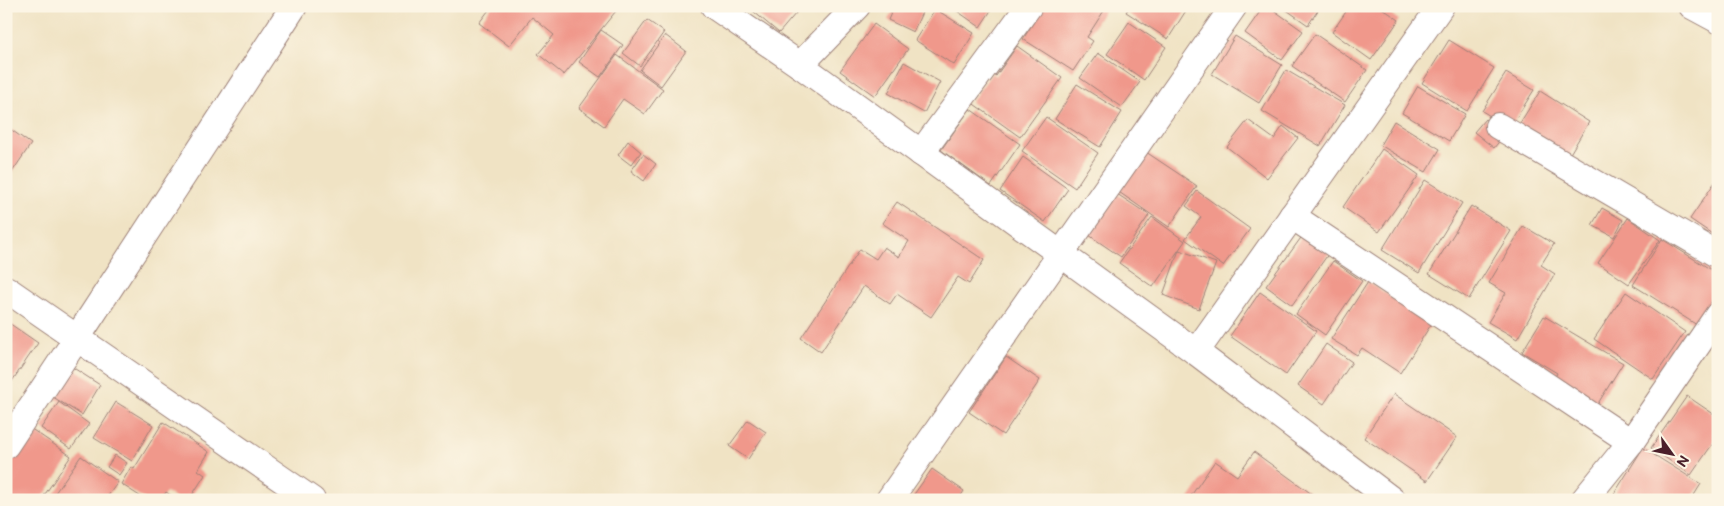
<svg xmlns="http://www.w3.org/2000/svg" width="1724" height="506" viewBox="0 0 1724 506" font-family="'Balsamiq Sans',sans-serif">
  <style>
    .building { fill: #f0988b }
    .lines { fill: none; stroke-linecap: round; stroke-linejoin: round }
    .minor-casing { stroke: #9d8178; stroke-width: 28 }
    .minor { stroke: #fff; stroke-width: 26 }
  </style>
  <rect width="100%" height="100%" fill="#fcf5e5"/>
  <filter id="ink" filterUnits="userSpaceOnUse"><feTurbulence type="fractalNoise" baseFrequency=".02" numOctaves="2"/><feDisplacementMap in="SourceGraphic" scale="10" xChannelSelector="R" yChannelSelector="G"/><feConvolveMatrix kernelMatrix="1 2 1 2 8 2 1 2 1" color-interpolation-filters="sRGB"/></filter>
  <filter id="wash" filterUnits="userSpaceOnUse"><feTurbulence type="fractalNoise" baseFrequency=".0096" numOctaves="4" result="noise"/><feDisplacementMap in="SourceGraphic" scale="20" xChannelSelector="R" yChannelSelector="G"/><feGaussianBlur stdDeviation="1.12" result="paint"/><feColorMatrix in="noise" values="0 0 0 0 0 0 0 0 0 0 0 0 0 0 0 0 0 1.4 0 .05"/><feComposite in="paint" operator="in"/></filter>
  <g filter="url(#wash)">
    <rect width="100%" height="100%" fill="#f0e3c4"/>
    <g id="blocks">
      <g class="building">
        <polygon points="492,6 573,6 575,8 577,6 620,6 564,75 538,54 554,35 532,17 509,46 479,23"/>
        <polygon points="747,6 802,6 779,33"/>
        <polygon points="894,6 925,6 913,32 888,20"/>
        <polygon points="950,6 994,6 980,27"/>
        <polygon points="1044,6 1107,6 1087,37 1093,41 1073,71 1023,39"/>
        <polygon points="1130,6 1184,6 1187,9 1168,39 1126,12"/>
        <polygon points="1264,6 1268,6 1303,31 1282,60 1245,33"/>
        <polygon points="1281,6 1321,6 1308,25"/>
        <polygon points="1350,6 1379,6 1399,20 1371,60 1332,32"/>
        <polygon points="935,9 974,33 954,65 915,40"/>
        <polygon points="647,20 664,32 640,66 623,53"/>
        <polygon points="1129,22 1166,47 1144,80 1107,54"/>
        <polygon points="874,24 908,49 875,96 840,71"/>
        <polygon points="601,30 623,45 600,77 579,62"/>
        <polygon points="1315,34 1367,70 1345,102 1292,66"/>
        <polygon points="665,35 686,51 661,86 640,70"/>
        <polygon points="1235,36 1282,65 1259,103 1212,74"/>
        <polygon points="1449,40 1494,68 1467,111 1422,83"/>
        <polygon points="1017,46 1062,78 1020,137 971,102 992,73 996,76"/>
        <polygon points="1098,53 1140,82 1122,107 1080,78"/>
        <polygon points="617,55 663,89 645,114 623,99 604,126 579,108"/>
        <polygon points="904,62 940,82 924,113 888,93"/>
        <polygon points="1286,70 1345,105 1320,146 1262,111"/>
        <polygon points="1506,73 1534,90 1510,128 1482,111"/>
        <polygon points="1077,84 1122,112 1100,147 1055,119"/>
        <polygon points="1418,86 1465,114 1449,141 1402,113"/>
        <polygon points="1540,91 1589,122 1565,162 1515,131"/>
        <polygon points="970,109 1020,144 991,186 941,150"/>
        <polygon points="1046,117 1098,153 1075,188 1022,151"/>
        <polygon points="1485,119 1504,135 1494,148 1474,132"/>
        <polygon points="1248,120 1274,139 1283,126 1298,138 1267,178 1227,147"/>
        <polygon points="1394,121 1440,149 1426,172 1380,145"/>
        <polygon points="6,126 31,144 6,181"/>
        <polygon points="628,141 641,152 631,165 618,155"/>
        <polygon points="1382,149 1419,175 1379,232 1343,207"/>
        <polygon points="1143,150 1197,186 1169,227 1116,190"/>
        <polygon points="643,154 656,164 644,181 631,171"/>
        <polygon points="1023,157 1068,189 1045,222 1000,191"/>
        <polygon points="1425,180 1462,203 1419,273 1382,250"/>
        <polygon points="1715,182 1718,184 1718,238 1690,219"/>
        <polygon points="1197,191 1250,229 1223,266 1185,239 1201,217 1186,206"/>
        <polygon points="1114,192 1149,215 1121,257 1086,233"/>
        <polygon points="897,202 984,260 969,284 958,277 931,317 897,294 890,304 864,286 821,352 801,338 860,249 876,259 884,247 899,257 909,241 882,223"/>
        <polygon points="1471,206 1511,231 1469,299 1429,274"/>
        <polygon points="1602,208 1623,220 1614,237 1592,225"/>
        <polygon points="1152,217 1185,241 1153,287 1119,263"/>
        <polygon points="1628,218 1660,240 1629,284 1598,263"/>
        <polygon points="1523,226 1554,244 1541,265 1555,274 1517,339 1488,322 1506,293 1489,283"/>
        <polygon points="1303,235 1329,253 1292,305 1266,286"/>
        <polygon points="1662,239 1718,274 1718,291 1697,325 1633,285"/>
        <polygon points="1179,250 1216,263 1199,309 1163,295"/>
        <polygon points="1333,261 1362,281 1325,335 1296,314"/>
        <polygon points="1368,282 1432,323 1400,373 1362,348 1357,355 1331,339"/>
        <polygon points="1260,292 1316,331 1286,375 1230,336"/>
        <polygon points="1626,292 1685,332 1653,379 1594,339"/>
        <polygon points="1544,316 1623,363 1597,405 1554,379 1557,373 1522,352"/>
        <polygon points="6,321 38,343 6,390"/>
        <polygon points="1326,344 1352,362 1324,404 1298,386"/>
        <polygon points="1006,357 1040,380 1003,435 969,412"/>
        <polygon points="72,367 100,385 82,415 53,397"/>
        <polygon points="1394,394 1457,437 1427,481 1364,438"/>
        <polygon points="1687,396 1718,417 1718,436 1691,475 1651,448"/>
        <polygon points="59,402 89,424 71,449 41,428"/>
        <polygon points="116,402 153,425 132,461 94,438"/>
        <polygon points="748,420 766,432 748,459 729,446"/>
        <polygon points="163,422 209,452 198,470 205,475 189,500 178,500 166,492 161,500 146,500 121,484 131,467 134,469"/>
        <polygon points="30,428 71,456 41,500 6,500 6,462"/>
        <polygon points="1643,448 1701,484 1691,500 1623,500 1614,494"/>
        <polygon points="1254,452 1320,500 1188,500 1215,461 1237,476"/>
        <polygon points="115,455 127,463 119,475 107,467"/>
        <polygon points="81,456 118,482 105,500 50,500"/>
        <polygon points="932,469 964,491 958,500 910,500"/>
      </g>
    </g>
  </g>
  <g filter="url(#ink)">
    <use href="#blocks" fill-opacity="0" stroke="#9d8178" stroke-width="1"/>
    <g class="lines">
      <defs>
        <g id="minor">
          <polyline points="714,6 800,65"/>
          <polyline points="857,6 800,65 1196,352"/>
          <polyline points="1692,6 1718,20"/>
          <polyline points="1498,126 1718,255"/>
          <polyline points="921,153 1029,6"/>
          <polyline points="1292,216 1631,442"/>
          <polyline points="6,289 77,338 294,6"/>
          <polyline points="6,445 77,338 312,500"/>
          <polyline points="889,500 1234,6"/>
          <polyline points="1392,500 1196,352 1441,6"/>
          <polyline points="1584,500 1631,442 1718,315"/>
        </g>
      </defs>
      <use href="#minor" class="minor-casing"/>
      <use href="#minor" class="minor"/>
    </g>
  </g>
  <rect width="1724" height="506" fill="none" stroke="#fcf5e5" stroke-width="25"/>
  <g transform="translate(1672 454) rotate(123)" stroke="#fcf5e5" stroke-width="4" paint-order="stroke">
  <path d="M0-4L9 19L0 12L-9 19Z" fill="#4a1f2b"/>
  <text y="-8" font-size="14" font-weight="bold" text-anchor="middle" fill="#4a1f2b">N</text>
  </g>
</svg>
